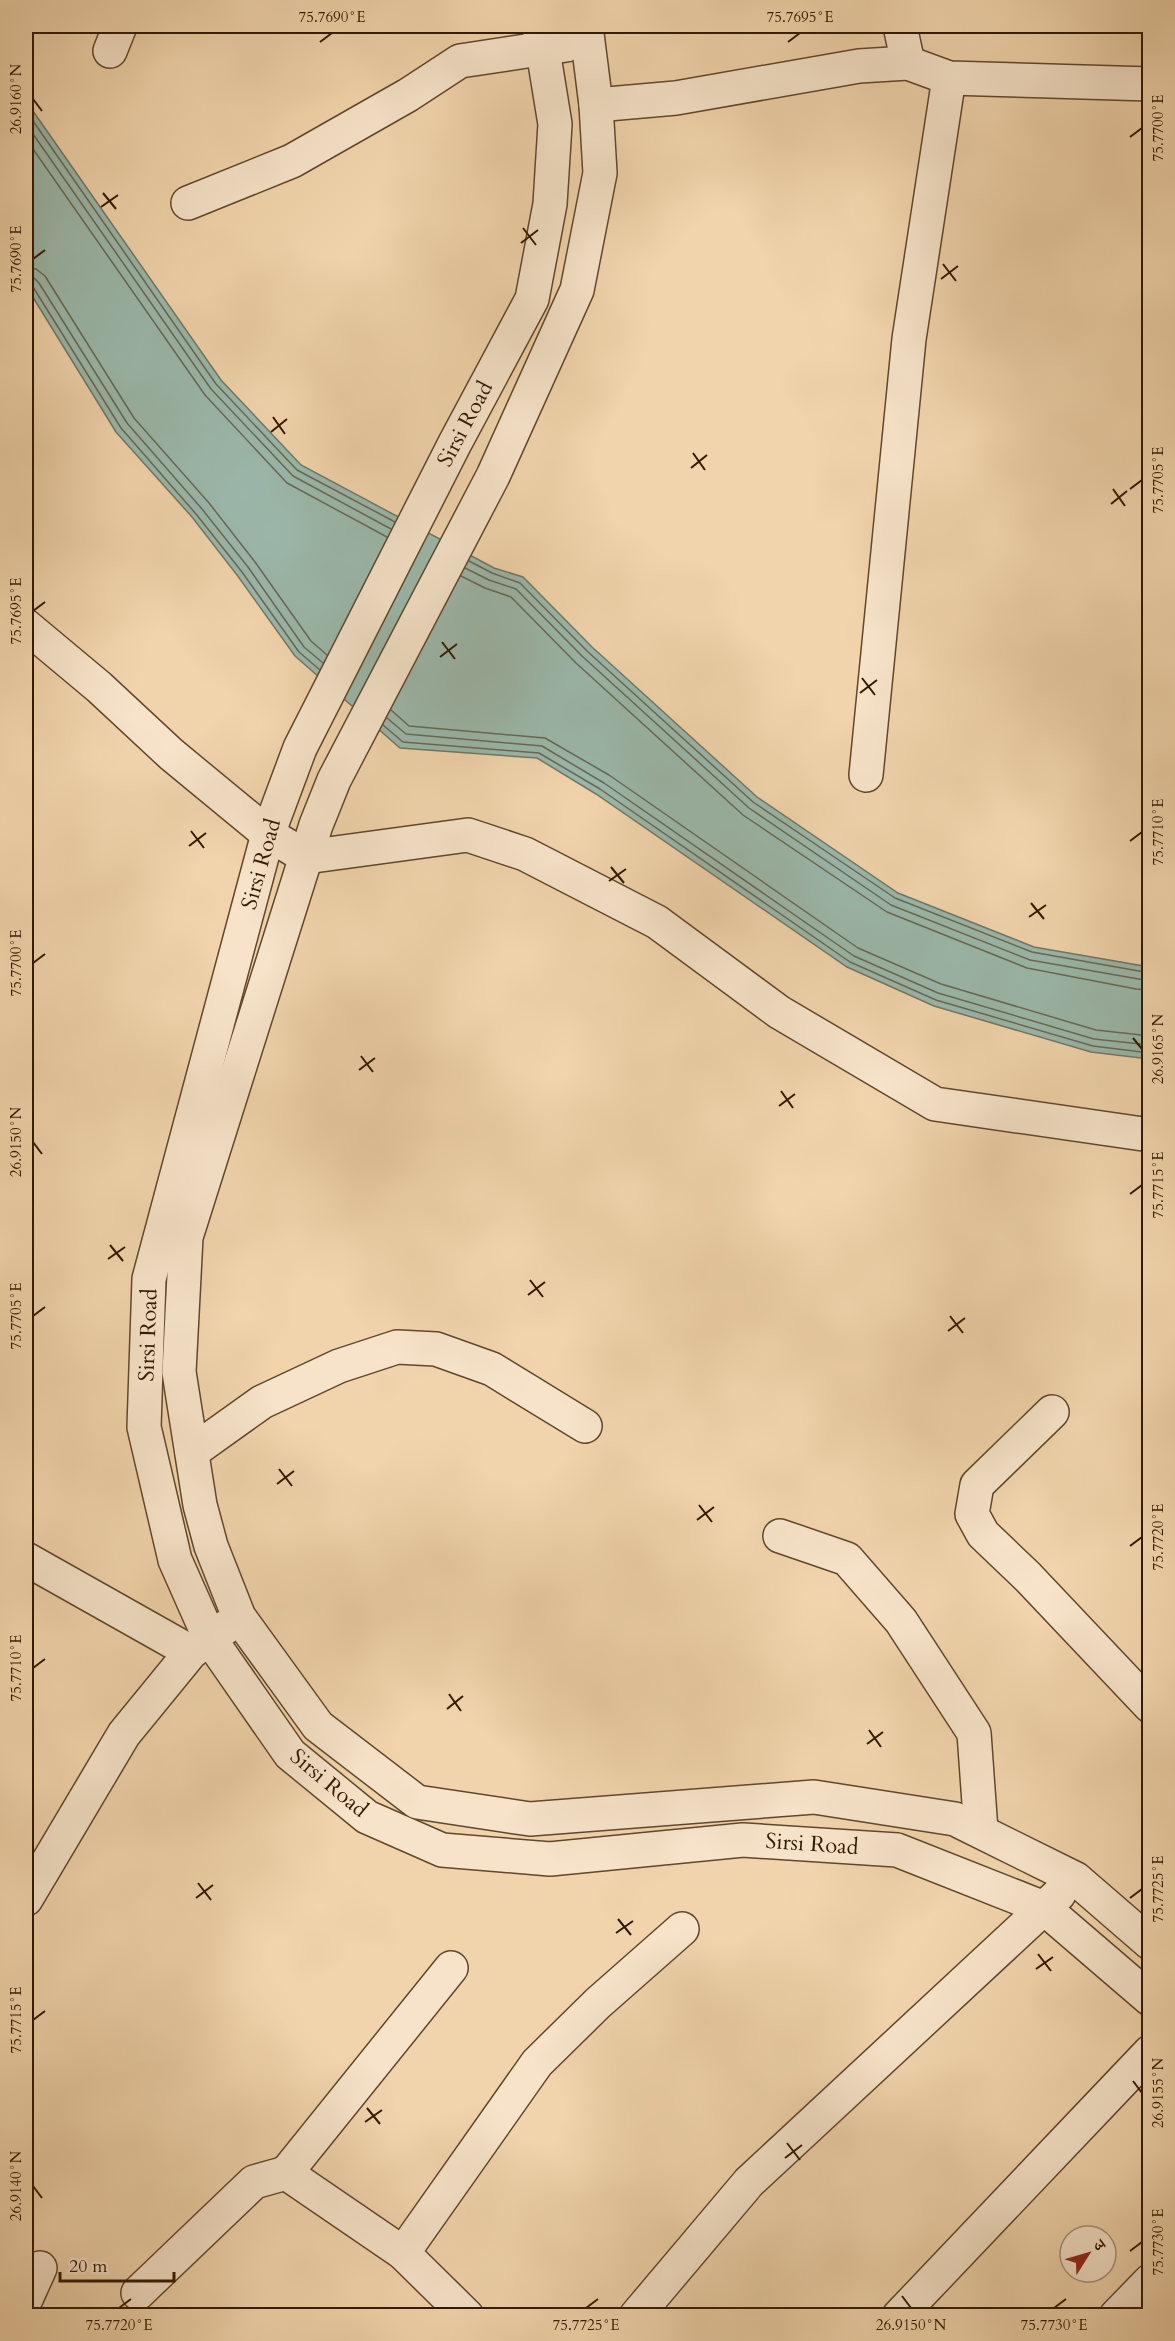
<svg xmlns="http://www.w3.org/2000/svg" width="1175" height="2341" viewBox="0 0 1175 2341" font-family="Cardo,'Noto Serif Devanagari',serif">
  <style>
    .water { fill: #9bb8ab; stroke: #717867; stroke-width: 1.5 }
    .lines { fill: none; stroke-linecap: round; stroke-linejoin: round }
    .shore { stroke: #666856; stroke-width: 1.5 }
    .minor-casing { stroke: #61472b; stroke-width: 36 }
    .minor { stroke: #f6e3c9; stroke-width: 33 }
    .ticks { fill: none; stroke: #311800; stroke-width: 2 }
    .labels { text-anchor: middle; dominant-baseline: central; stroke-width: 4.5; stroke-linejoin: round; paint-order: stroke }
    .street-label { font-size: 22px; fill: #311800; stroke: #f6e3c9 }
    .neatline { fill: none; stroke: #311800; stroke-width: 2 }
    .ticks-label { font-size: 15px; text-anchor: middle; fill: #311800 }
  </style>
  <rect width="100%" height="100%" fill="#f1d4ac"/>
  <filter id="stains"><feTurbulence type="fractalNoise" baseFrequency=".00333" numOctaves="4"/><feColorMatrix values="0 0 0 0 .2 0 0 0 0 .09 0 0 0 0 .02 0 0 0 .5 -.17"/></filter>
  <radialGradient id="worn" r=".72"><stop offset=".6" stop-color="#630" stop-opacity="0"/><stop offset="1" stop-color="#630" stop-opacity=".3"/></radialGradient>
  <polygon class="water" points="26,101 221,380 301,465 494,568 523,577 592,647 757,797 898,893 1034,947 1149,967 1149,1059 1091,1052 934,1006 847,967 596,794 537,758 400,748 295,656 237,575 192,517 116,432 26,286"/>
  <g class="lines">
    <g class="shore">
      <polyline points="26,111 216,384 297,470 395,522"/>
      <polyline points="26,124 211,389 293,476 391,529"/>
      <polyline points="26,139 205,395 287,483 387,537"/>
      <polyline points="26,268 36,269 45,276 134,418 209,503 255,562 311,641 327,655"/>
      <polyline points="26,277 34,278 39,283 127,423 202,509 248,567 304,647 323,663"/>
      <polyline points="26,284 33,287 121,428 196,514 242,572 299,652 320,670"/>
      <polyline points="469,561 492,573 520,583 587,651 753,802 895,898 1032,952 1150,973"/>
      <polyline points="465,568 489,580 516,589 582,656 749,808 891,905 1030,960 1150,981"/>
      <polyline points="461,576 485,588 511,597 576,663 743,815 887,912 1027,968 1136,989 1150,990"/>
      <polyline points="391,710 409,726 545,738 609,775 858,948 941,984 1096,1030 1150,1036"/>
      <polyline points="387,718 406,734 542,746 604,783 854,956 938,993 1094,1039 1150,1045"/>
      <polyline points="383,725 403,742 539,753 600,789 850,962 936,1000 1093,1046 1150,1053"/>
    </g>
    <defs>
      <g id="minor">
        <polyline points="539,26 555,124 550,204 532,299 455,443 300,748 268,834 149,1279 144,1427 175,1560 210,1639 290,1754 367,1817 442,1850 550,1859 743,1840 897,1850 1044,1908 1150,1999"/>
        <polyline points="586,26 596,105 600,173 577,290 493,476 334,780 316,825 186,1237 179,1372 200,1505 211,1546 239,1617 318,1726 417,1802 530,1819 814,1797 955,1819 1076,1879 1150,1943"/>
        <polyline points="900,26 908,63"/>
        <polyline points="110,51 120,26"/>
        <polyline points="596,105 676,98 859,66 908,63 949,78 1150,84"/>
        <polyline points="188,203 292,161 408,95 460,61 566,45"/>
        <polyline points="26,626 99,687 171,754 268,834 306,857 468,835 525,854 657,922 779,1012 935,1104 1150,1135"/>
        <polyline points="866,775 909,339 949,78"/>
        <polyline points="1052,1412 977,1485 972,1514 983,1534 1028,1577 1150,1706"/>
        <polyline points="192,1452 262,1402 339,1366 397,1347 436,1349 492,1369 585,1426"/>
        <polyline points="780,1536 847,1559 901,1621 974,1733 981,1831"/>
        <polyline points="26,1559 191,1652"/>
        <polyline points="26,1899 124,1734 191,1652 226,1627"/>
        <polyline points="403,2253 286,2173 451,1968"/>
        <polyline points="138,2293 254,2182 286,2173"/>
        <polyline points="26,2299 40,2268"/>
        <polyline points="467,2316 403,2253 537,2063 598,2003 682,1929"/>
        <polyline points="636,2316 749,2182 1059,1894"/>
        <polyline points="899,2316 1150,2052"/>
        <polyline points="1116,2316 1150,2281"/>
      </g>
    </defs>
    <use href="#minor" class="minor-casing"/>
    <use href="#minor" class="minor"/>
  </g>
  <path class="ticks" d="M320,42L332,33M788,42L800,33M33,99L42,111M1130,137L1142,128M103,193L116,209M101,207L118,195M523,228L536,245M521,243L538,230M33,259L45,250M943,264L956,281M941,279L958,266M273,417L285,434M271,432L287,419M693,453L705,470M691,468L707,455M1113,489L1125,506M1130,489L1142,480M1111,504L1127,491M33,611L45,602M442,642L455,659M440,657L457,644M862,678L875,695M860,693L877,680M191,831L204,848M1130,841L1142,832M189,846L206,833M611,867L624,883M609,881L626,869M1031,903L1044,919M1029,917L1046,905M33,963L45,954M1133,1038L1142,1049M361,1056L373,1072M359,1070L375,1058M781,1091L793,1108M779,1106L795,1094M33,1142L42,1154M1130,1194L1142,1185M110,1245L123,1261M108,1259L125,1247M530,1280L543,1297M528,1295L545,1282M33,1316L45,1307M950,1316L963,1333M948,1331L965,1318M279,1469L292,1486M277,1484L294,1471M699,1505L712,1522M697,1520L714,1507M1130,1546L1142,1537M33,1668L45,1659M449,1694L461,1711M447,1709L463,1696M869,1730L881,1747M867,1744L883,1732M198,1883L211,1900M196,1898L213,1885M1130,1898L1142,1889M618,1919L631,1935M616,1933L633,1921M1038,1954L1051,1971M1036,1969L1053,1957M33,2020L45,2011M1133,2081L1142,2093M367,2108L380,2124M365,2122L382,2110M787,2143L800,2160M785,2158L802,2145M33,2186L42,2198M1130,2251L1142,2242M902,2296L911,2308M119,2308L131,2299M586,2308L598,2299M1054,2308L1066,2299"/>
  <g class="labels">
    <g class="street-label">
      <text transform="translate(465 424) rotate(-62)">Sirsi Road</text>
      <text transform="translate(261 864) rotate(-74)">Sirsi Road</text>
      <text transform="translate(148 1335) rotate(-88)">Sirsi Road</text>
      <text transform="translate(329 1783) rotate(40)">Sirsi Road</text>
      <text transform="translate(812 1844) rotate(4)">Sirsi Road</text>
    </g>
  </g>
  <rect width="1175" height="2341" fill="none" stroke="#f1d4ac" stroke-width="66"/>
  <g transform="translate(1088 2254) rotate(53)"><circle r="28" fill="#f6e3c9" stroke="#a79279" stroke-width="1.5"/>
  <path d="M0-4.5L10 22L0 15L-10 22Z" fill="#8f2418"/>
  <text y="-9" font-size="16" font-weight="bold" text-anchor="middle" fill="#311800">उ</text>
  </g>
  <path d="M60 2272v9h114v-9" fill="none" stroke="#311800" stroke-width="3"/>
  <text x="69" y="2272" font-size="18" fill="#311800" stroke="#f6e3c9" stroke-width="4.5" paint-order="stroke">20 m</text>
  <rect x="33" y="33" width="1109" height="2275" class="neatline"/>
  <g class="ticks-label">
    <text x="332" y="22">75.7690°E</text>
    <text x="800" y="22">75.7695°E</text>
    <text transform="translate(16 99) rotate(-90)" y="5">26.9160°N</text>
    <text transform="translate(1158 128) rotate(-90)" y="5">75.7700°E</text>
    <text transform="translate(16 259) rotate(-90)" y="5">75.7690°E</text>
    <text transform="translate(1158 480) rotate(-90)" y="5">75.7705°E</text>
    <text transform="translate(16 611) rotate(-90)" y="5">75.7695°E</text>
    <text transform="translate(1158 832) rotate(-90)" y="5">75.7710°E</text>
    <text transform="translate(16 963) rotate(-90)" y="5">75.7700°E</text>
    <text transform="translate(1158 1049) rotate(-90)" y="5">26.9165°N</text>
    <text transform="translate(16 1142) rotate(-90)" y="5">26.9150°N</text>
    <text transform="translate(1158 1185) rotate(-90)" y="5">75.7715°E</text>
    <text transform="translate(16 1316) rotate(-90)" y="5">75.7705°E</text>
    <text transform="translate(1158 1537) rotate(-90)" y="5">75.7720°E</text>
    <text transform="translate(16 1668) rotate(-90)" y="5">75.7710°E</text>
    <text transform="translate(1158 1889) rotate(-90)" y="5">75.7725°E</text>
    <text transform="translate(16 2020) rotate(-90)" y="5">75.7715°E</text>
    <text transform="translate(1158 2093) rotate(-90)" y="5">26.9155°N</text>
    <text transform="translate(16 2186) rotate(-90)" y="5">26.9140°N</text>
    <text transform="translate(1158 2242) rotate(-90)" y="5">75.7730°E</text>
    <text x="119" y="2330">75.7720°E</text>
    <text x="586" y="2330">75.7725°E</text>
    <text x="911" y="2330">26.9150°N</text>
    <text x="1054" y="2330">75.7730°E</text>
  </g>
  <rect width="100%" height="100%" filter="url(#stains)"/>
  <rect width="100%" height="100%" fill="url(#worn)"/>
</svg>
